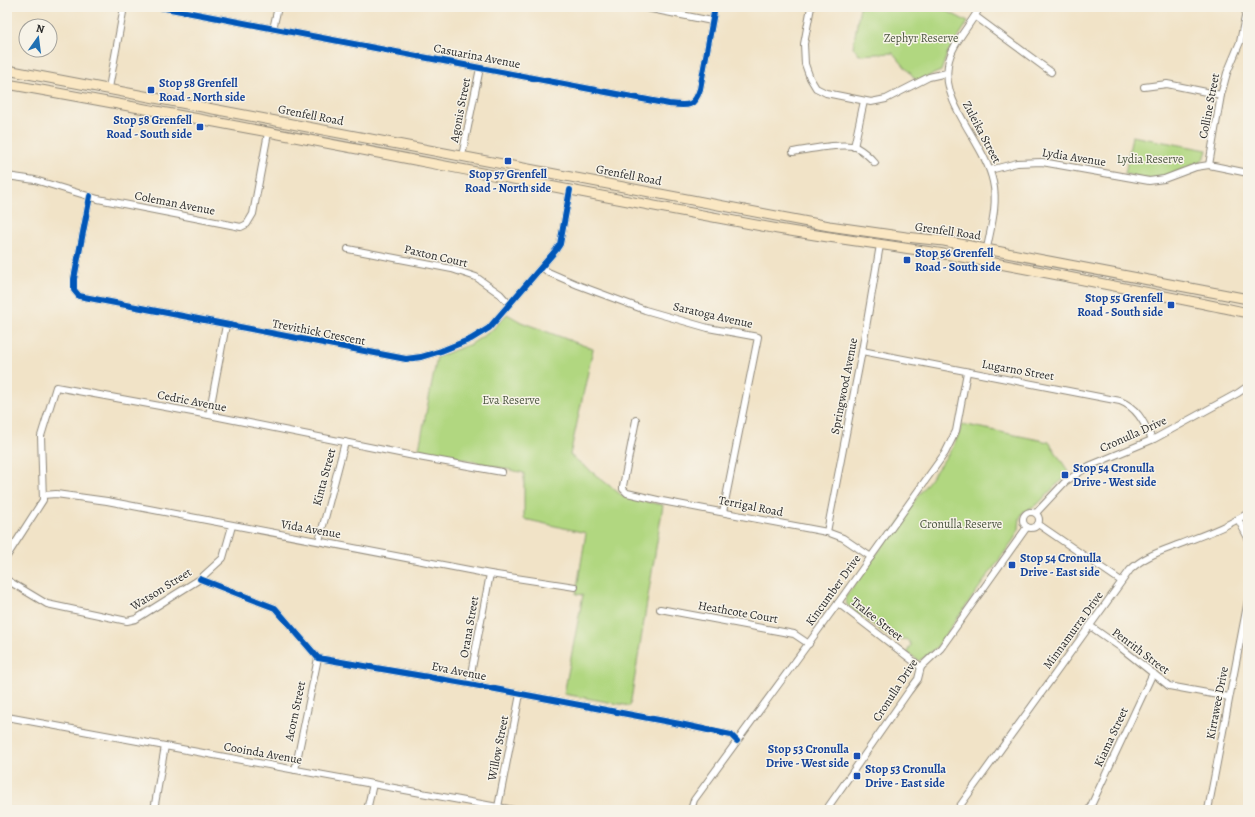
<svg xmlns="http://www.w3.org/2000/svg" width="1255" height="817" viewBox="0 0 1255 817" font-family="Alegreya,serif">
  <style>
    .green { fill: #b1d780; stroke: #6e8156 }
    .lines { fill: none; stroke-linecap: round; stroke-linejoin: round }
    .street-casing { stroke: #8e8779; stroke-width: 8 }
    .secondary-casing { stroke: #8e8779; stroke-width: 11 }
    .street { stroke: #fff; stroke-width: 6 }
    .secondary { stroke: #fae7c3; stroke-width: 9 }
    .cycleway-casing { stroke: #f7f3e8; stroke-width: 8 }
    .cycleway { stroke: #0057b8; stroke-width: 6 }
    .transit-dot { fill: #1a4fb4; stroke: #f7f3e8; stroke-width: 1.5 }
    .labels { text-anchor: middle; dominant-baseline: central; stroke-width: 3; stroke-linejoin: round; paint-order: stroke }
    .park-label { font-size: 12px; fill: #4c5640; stroke: #f7f3e8 }
    .street-label { font-size: 12px; fill: #2b2b2b; stroke: #f7f3e8 }
    .transit-label { font-size: 12px; font-weight: bold; fill: #164399; stroke: #f7f3e8; text-anchor: start }
  </style>
  <rect width="100%" height="100%" fill="#f7f3e8"/>
  <filter id="ink" filterUnits="userSpaceOnUse"><feTurbulence type="fractalNoise" baseFrequency=".025" numOctaves="2"/><feDisplacementMap in="SourceGraphic" scale="8" xChannelSelector="R" yChannelSelector="G"/><feConvolveMatrix kernelMatrix="1 2 1 2 8 2 1 2 1" color-interpolation-filters="sRGB"/></filter>
  <filter id="wash" filterUnits="userSpaceOnUse"><feTurbulence type="fractalNoise" baseFrequency=".012" numOctaves="4" result="noise"/><feDisplacementMap in="SourceGraphic" scale="16" xChannelSelector="R" yChannelSelector="G"/><feGaussianBlur stdDeviation="0.9" result="paint"/><feColorMatrix in="noise" values="0 0 0 0 0 0 0 0 0 0 0 0 0 0 0 0 0 1.4 0 .05"/><feComposite in="paint" operator="in"/></filter>
  <g filter="url(#wash)">
    <rect width="100%" height="100%" fill="#f1e3c7"/>
    <g class="green">
      <polygon points="860,7 939,7 968,22 947,54 941,71 917,81 893,53 859,55 853,47"/>
      <path d="M1132,136L1207,150C1206,155 1204,159 1200,162L1164,177L1149,179L1125,174Z"/>
      <polygon points="507,314 521,322 593,349 570,455 624,497 663,505 630,706 564,694 583,595 576,594 586,533 524,519 524,473 419,449 437,357 471,344 491,331"/>
      <path d="M962,424L1049,442L1070,474L1055,486L1038,504L1023,512L1020,518L1019,529L1014,539L936,648L919,661L907,652L911,645C908,636 900,640 893,640L847,605L845,598L951,450L959,434Z"/>
    </g>
  </g>
  <g filter="url(#ink)">
    <g class="lines">
      <defs>
        <g id="street">
          <path d="M160,7L669,104C687,106 694,108 700,89L715,7"/>
          <polyline points="641,7 712,21"/>
          <polyline points="811,7 804,44 805,64 810,78 816,88 826,93 871,102 886,99 929,77 947,73"/>
          <path d="M980,7C970,26 951,44 948,65C941,105 985,143 993,182C998,204 991,227 987,248"/>
          <polyline points="975,16 1051,72"/>
          <polyline points="273,29 278,7"/>
          <polyline points="1144,87 1167,84 1221,95"/>
          <polyline points="109,88 124,7"/>
          <polyline points="854,147 864,101"/>
          <path d="M793,152C807,150 843,142 856,147C863,151 870,157 875,163"/>
          <polyline points="462,156 480,68"/>
          <polyline points="1209,165 1221,95 1227,73 1240,42 1247,7"/>
          <polyline points="990,170 1017,163 1042,162 1149,181 1164,179 1196,167 1209,165 1248,173"/>
          <polyline points="7,176 35,180 98,199 241,227 247,224 253,214 268,133"/>
          <polyline points="90,196 74,279 74,290 79,296 406,359 421,357 441,351 471,339 489,328 556,250 560,244 570,190"/>
          <polyline points="348,249 452,269 476,277 500,294 509,304"/>
          <polyline points="542,267 548,272 578,285 645,310 708,328 758,337 723,512"/>
          <path d="M862,351L1120,401C1138,408 1144,423 1152,439"/>
          <polyline points="209,415 226,325"/>
          <polyline points="636,420 623,486 623,489 627,493 662,501 827,532 843,538 871,557"/>
          <polyline points="43,495 56,494 107,501 490,574 575,587"/>
          <circle cx="1031" cy="520" r="8"/>
          <polyline points="1036,513 1065,482 1089,466 1154,439 1238,393 1248,386"/>
          <polyline points="1238,519 1248,538"/>
          <polyline points="1038,524 1121,581"/>
          <polyline points="827,532 862,351 880,245"/>
          <polyline points="319,541 345,442"/>
          <polyline points="7,556 43,500 41,436 56,387 209,415 424,458 502,472"/>
          <polyline points="200,579 275,608 318,658 469,684 680,724 731,735 737,741"/>
          <polyline points="7,580 47,604 127,621 136,619 200,579 223,558 232,526"/>
          <polyline points="838,603 921,667"/>
          <polyline points="660,609 794,634 809,644"/>
          <polyline points="1090,626 1120,647 1169,686 1229,697"/>
          <polyline points="469,684 490,574"/>
          <polyline points="7,717 514,810"/>
          <polyline points="295,770 318,658"/>
          <polyline points="498,807 520,694"/>
          <polyline points="154,810 165,746"/>
          <polyline points="367,810 373,784"/>
          <polyline points="691,810 694,800 838,603 945,453 956,431 967,372"/>
          <polyline points="826,810 909,691 918,679 921,667 941,648 1027,527"/>
          <path d="M957,810L1130,570C1144,556 1162,551 1180,544C1203,535 1227,527 1248,513"/>
          <polyline points="1089,810 1153,673"/>
          <polyline points="1208,810 1248,600"/>
        </g>
        <g id="secondary">
          <polyline points="7,70 829,226 906,237 944,241 1248,299"/>
          <path d="M7,84C264,129 520,182 778,229C837,239 897,246 956,256C1046,272 1135,290 1225,308L1248,313"/>
        </g>
      </defs>
      <use href="#street" class="street-casing"/>
      <use href="#secondary" class="secondary-casing"/>
      <use href="#street" class="street"/>
      <use href="#secondary" class="secondary"/>
      <defs>
        <g id="cycleway">
          <path d="M160,7L669,104C687,106 694,108 700,89L715,7"/>
          <polyline points="90,196 74,279 74,290 79,296 406,359 421,357 441,351 471,339 489,328 556,250 560,244 570,190"/>
          <polyline points="200,579 275,608 318,658 469,684 680,724 731,735 737,741"/>
        </g>
      </defs>
      <use href="#cycleway" class="cycleway-casing"/>
      <use href="#cycleway" class="cycleway"/>
    </g>
  </g>
  <g class="transit-dot">
    <rect x="147" y="86" width="8" height="8" rx="2"/>
    <rect x="196" y="123" width="8" height="8" rx="2"/>
    <rect x="504" y="157" width="8" height="8" rx="2"/>
    <rect x="903" y="256" width="8" height="8" rx="2"/>
    <rect x="1167" y="301" width="8" height="8" rx="2"/>
    <rect x="1061" y="471" width="8" height="8" rx="2"/>
    <rect x="1008" y="561" width="8" height="8" rx="2"/>
    <rect x="853" y="752" width="8" height="8" rx="2"/>
    <rect x="853" y="772" width="8" height="8" rx="2"/>
  </g>
  <g class="labels">
    <g class="park-label">
      <text x="921" y="38">Zephyr Reserve</text>
      <text x="1150" y="159">Lydia Reserve</text>
      <text x="511" y="400">Eva Reserve</text>
      <text x="961" y="524">Cronulla Reserve</text>
    </g>
    <g class="street-label">
      <text transform="translate(477 56) rotate(11)">Casuarina Avenue</text>
      <text transform="translate(1209 106) rotate(-79)">Colline Street</text>
      <text transform="translate(460 110) rotate(-79)">Agonis Street</text>
      <text transform="translate(311 115) rotate(11)">Grenfell Road</text>
      <text transform="translate(982 132) rotate(62)">Zuleika Street</text>
      <text transform="translate(1074 157) rotate(9)">Lydia Avenue</text>
      <text transform="translate(629 175) rotate(11)">Grenfell Road</text>
      <text transform="translate(175 203) rotate(11)">Coleman Avenue</text>
      <text transform="translate(948 231) rotate(8)">Grenfell Road</text>
      <text transform="translate(436 256) rotate(13)">Paxton Court</text>
      <text transform="translate(713 315) rotate(13)">Saratoga Avenue</text>
      <text transform="translate(319 332) rotate(11)">Trevithick Crescent</text>
      <text transform="translate(1018 370) rotate(10)">Lugarno Street</text>
      <text transform="translate(844 386) rotate(-79)">Springwood Avenue</text>
      <text transform="translate(192 401) rotate(11)">Cedric Avenue</text>
      <text transform="translate(1133 434) rotate(-24)">Cronulla Drive</text>
      <text transform="translate(324 477) rotate(-75)">Kinta Street</text>
      <text transform="translate(751 506) rotate(11)">Terrigal Road</text>
      <text transform="translate(311 529) rotate(10)">Vida Avenue</text>
      <text transform="translate(161 589) rotate(-32)">Watson Street</text>
      <text transform="translate(833 590) rotate(-54)">Kincumber Drive</text>
      <text transform="translate(738 612) rotate(10)">Heathcote Court</text>
      <text transform="translate(877 619) rotate(38)">Tralee Street</text>
      <text transform="translate(469 627) rotate(-80)">Orana Street</text>
      <text transform="translate(1073 630) rotate(-54)">Minnamurra Drive</text>
      <text transform="translate(1141 651) rotate(37)">Penrith Street</text>
      <text transform="translate(459 671) rotate(11)">Eva Avenue</text>
      <text transform="translate(895 690) rotate(-57)">Cronulla Drive</text>
      <text transform="translate(1217 703) rotate(-79)">Kirrawee Drive</text>
      <text transform="translate(295 711) rotate(-78)">Acorn Street</text>
      <text transform="translate(1111 737) rotate(-65)">Kiama Street</text>
      <text transform="translate(498 748) rotate(-79)">Willow Street</text>
      <text transform="translate(263 753) rotate(10)">Cooinda Avenue</text>
    </g>
    <g class="transit-label">
      <text x="159" y="83">Stop 58 Grenfell<tspan x="159" dy="14">Road - North side</tspan></text>
      <text x="192" y="120" text-anchor="end">Stop 58 Grenfell<tspan x="192" dy="14">Road - South side</tspan></text>
      <text x="508" y="174" text-anchor="middle">Stop 57 Grenfell<tspan x="508" dy="14">Road - North side</tspan></text>
      <text x="915" y="253">Stop 56 Grenfell<tspan x="915" dy="14">Road - South side</tspan></text>
      <text x="1163" y="298" text-anchor="end">Stop 55 Grenfell<tspan x="1163" dy="14">Road - South side</tspan></text>
      <text x="1073" y="468">Stop 54 Cronulla<tspan x="1073" dy="14">Drive - West side</tspan></text>
      <text x="1020" y="558">Stop 54 Cronulla<tspan x="1020" dy="14">Drive - East side</tspan></text>
      <text x="849" y="749" text-anchor="end">Stop 53 Cronulla<tspan x="849" dy="14">Drive - West side</tspan></text>
      <text x="865" y="769">Stop 53 Cronulla<tspan x="865" dy="14">Drive - East side</tspan></text>
    </g>
  </g>
  <rect width="1255" height="817" fill="none" stroke="#f7f3e8" stroke-width="24"/>
  <g transform="translate(38 38) rotate(14)"><circle r="19" fill="#f7f3e8" stroke="#a5a39c"/>
  <path d="M0-3L7 15L0 10L-7 15Z" fill="#1f6fb2"/>
  <text y="-6" font-size="11" font-weight="bold" text-anchor="middle" fill="#2b2b2b">N</text>
  </g>
</svg>
